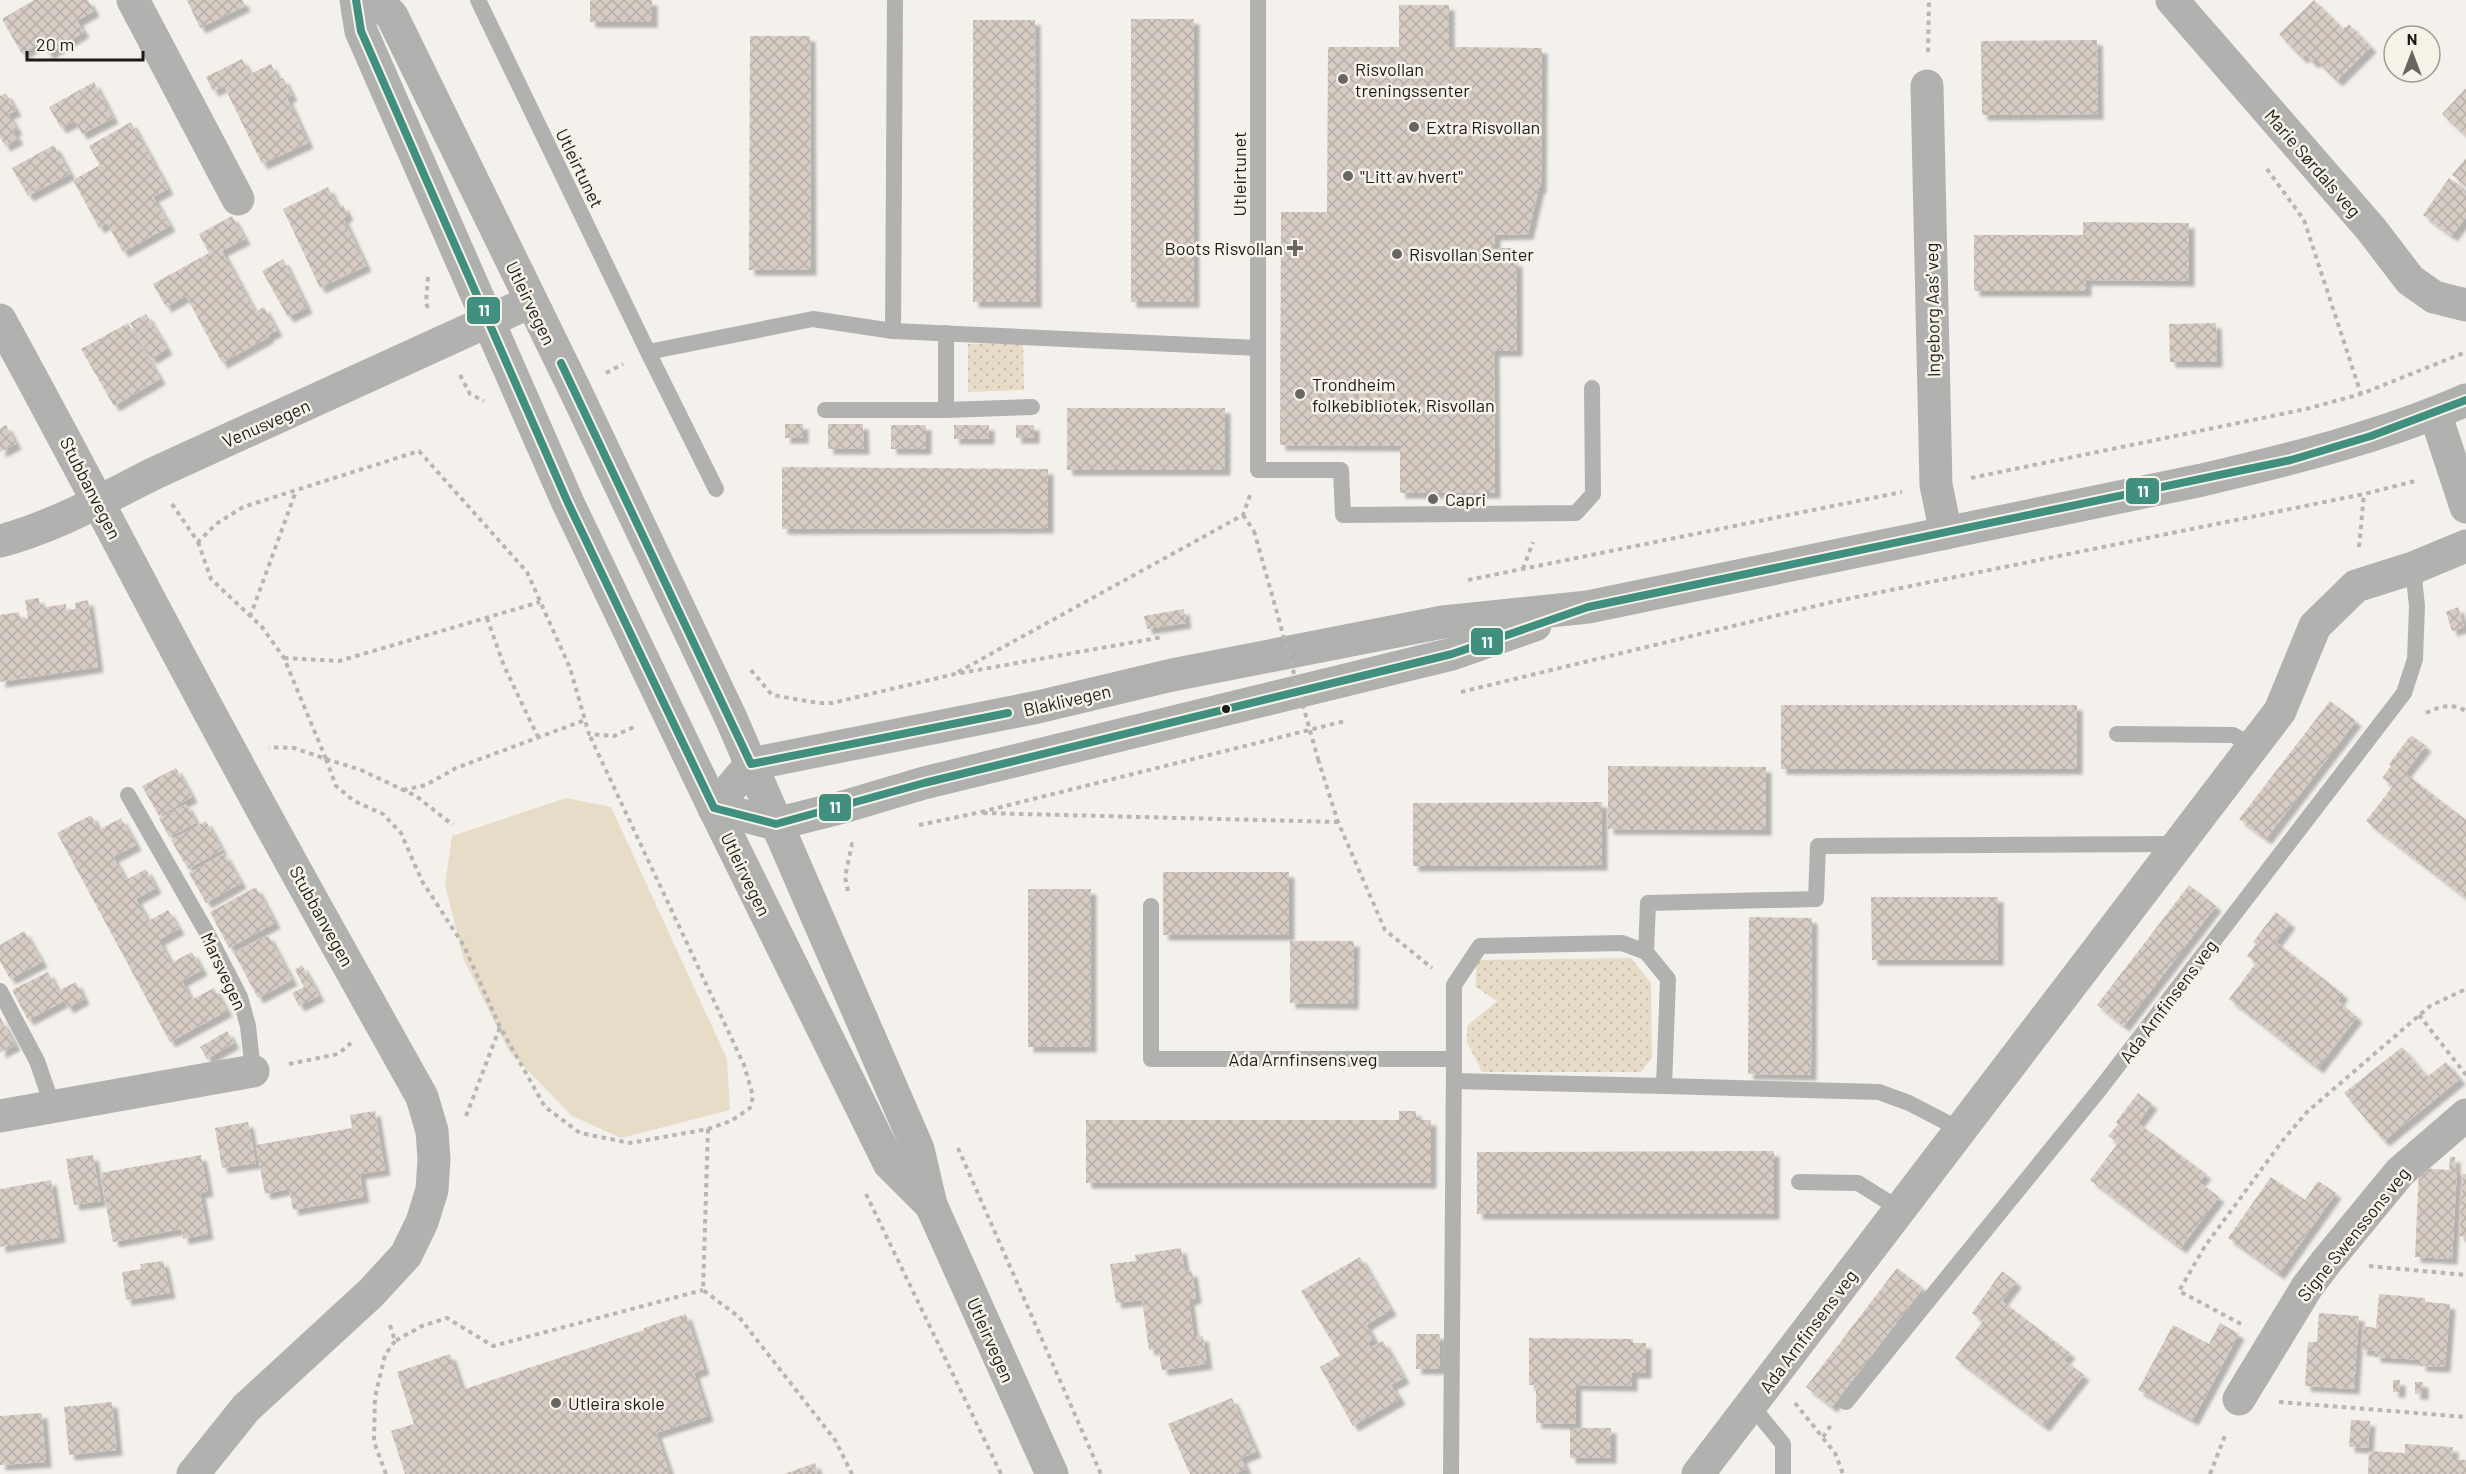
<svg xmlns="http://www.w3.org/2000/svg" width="2466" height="1474" viewBox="0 0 2466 1474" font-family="Barlow,sans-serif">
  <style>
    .grass { fill: #e6dcc7 }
    .park { fill: url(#park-dots) }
    .building { fill: url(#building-cross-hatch); filter: url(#shadow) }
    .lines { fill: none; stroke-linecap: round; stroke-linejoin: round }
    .path { stroke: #b7b6b4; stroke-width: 4; stroke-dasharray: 4.5 4.5; stroke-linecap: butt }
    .service { stroke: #b1b1b0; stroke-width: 16 }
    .minor { stroke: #b1b1b0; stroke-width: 33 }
    .tertiary { stroke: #b1b1b0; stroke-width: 33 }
    .secondary { stroke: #b0b0af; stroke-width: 33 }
    .path-bridge { stroke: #b7b6b4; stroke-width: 4; stroke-dasharray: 4.5 4.5; stroke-linecap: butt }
    .bus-1-casing { stroke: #f7f2e8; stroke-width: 12 }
    .bus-1 { stroke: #41907f; stroke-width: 8 }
    .poi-dot { fill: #686662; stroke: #f7f2e8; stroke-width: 2 }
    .bus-dot { fill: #1d1b17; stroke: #f7f2e8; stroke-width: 2 }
    .labels { text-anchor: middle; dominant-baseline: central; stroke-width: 5; stroke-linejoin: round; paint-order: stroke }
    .poi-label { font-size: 18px; fill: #1d1b17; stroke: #f7f2e8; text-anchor: start }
    .street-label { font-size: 18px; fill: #1d1b17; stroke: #f7f2e8 }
    .line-badge { stroke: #f7f2e8; stroke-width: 2 }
    .badge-label { font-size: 16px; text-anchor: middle; font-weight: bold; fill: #fff }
  </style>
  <defs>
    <pattern id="park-dots" width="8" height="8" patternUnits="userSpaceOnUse" patternTransform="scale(1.5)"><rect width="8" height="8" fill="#e6dcc7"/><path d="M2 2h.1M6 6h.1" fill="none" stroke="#c5bcaa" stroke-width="1.8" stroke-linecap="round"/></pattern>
    <pattern id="building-cross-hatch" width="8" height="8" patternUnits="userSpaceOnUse" patternTransform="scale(1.5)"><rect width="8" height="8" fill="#d6ccc4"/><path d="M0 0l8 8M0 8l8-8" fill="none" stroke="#b7afa8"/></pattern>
    <filter id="shadow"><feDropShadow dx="5.5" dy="5.5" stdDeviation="1.5" flood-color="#0004"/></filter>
  </defs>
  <rect width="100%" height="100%" fill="#f4f1ec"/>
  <polygon class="grass" points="566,798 611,807 727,1059 730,1110 621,1138 572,1116 509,1051 464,960 445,885 452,836"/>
  <g class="park">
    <polygon points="1023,343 1024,390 968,392 968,344"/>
    <polygon points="1631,958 1651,983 1652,1058 1641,1072 1482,1072 1467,1042 1467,1026 1497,1001 1476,987 1476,960"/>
  </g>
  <g class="building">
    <polygon points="34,0 88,0 94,11 77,21 84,32 48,54 41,42 22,54 2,19"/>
    <polygon points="187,0 242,0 245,6 200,28"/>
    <rect x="590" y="0" width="62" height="22"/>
    <polygon points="2314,0 2343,29 2349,24 2371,47 2337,81 2316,60 2313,63 2305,55 2302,58 2279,34"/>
    <polygon points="1399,5 1449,5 1449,47 1542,48 1541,188 1539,188 1528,234 1495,235 1495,248 1514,248 1511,261 1517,261 1517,351 1494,351 1495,493 1400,493 1400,446 1280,445 1281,212 1327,212 1328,47 1399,47"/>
    <rect x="1131" y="19" width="63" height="283"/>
    <polygon points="973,20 1035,20 1036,302 973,302"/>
    <polygon points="750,36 810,36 811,270 749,270"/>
    <polygon points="2097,40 2098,114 1982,115 1981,41"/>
    <polygon points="242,59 250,74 271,64 278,80 283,78 292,95 287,98 308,143 262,164 224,86 213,91 206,77"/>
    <polygon points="94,82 113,118 82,134 74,121 61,128 49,107"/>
    <polygon points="2466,88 2466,136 2442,114"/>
    <polygon points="6,93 16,111 8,114 17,129 13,131 18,139 5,146 0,137 0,96"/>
    <polygon points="131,122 168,189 153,197 170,226 123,252 107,223 99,228 73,180 100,165 89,146"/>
    <polygon points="54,145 70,174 28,196 12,168"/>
    <polygon points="2466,158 2466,186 2452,175"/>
    <polygon points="2449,178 2464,188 2462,191 2466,194 2466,217 2452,236 2423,215"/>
    <polygon points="328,187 338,207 343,205 348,215 343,218 366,266 320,288 283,209"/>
    <polygon points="232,216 245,239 222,251 255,312 264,307 277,331 268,335 269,337 222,363 186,296 166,307 153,284 209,253 199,234"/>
    <polygon points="2083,222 2189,223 2189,281 2086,280 2086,291 1974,291 1974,235 2083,235"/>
    <polygon points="283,259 307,308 288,317 262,271"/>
    <polygon points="146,314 167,349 151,359 130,323"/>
    <polygon points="128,323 160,379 114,406 81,349"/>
    <polygon points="2216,323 2217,362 2170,362 2169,324"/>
    <rect x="1067" y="408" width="158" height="62"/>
    <rect x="785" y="424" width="18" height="14"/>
    <polygon points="828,424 863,424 864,449 828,449"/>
    <polygon points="6,425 16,444 0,452 0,428"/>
    <rect x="891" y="425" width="35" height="24"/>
    <rect x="954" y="425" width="35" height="14"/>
    <rect x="1016" y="425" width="18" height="13"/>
    <polygon points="782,467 1048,469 1048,528 782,529"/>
    <polygon points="39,598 40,608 66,604 66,611 76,609 75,603 88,600 98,667 0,682 0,615 19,612 20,618 28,618 25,600"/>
    <polygon points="2458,607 2464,627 2452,631 2446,612"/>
    <polygon points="1184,609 1186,623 1147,629 1144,616"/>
    <polygon points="2330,701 2356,721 2266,839 2239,819"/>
    <rect x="1781" y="705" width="296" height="64"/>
    <polygon points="2411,735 2426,746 2405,773 2466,820 2466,898 2366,821 2393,786 2382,778 2391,766 2389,764"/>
    <polygon points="1608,766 1766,767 1766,830 1608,829"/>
    <polygon points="176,768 192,797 159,816 142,786"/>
    <polygon points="1602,802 1602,865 1413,866 1413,803"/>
    <polygon points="186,804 196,823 169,837 159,818"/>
    <polygon points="91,815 99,830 121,818 136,845 113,857 126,880 146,869 156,888 136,899 148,921 168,910 179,929 159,940 171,963 192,952 202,970 182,981 191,1000 214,988 227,1011 170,1042 57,833"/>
    <polygon points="206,821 222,850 188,869 171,840"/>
    <polygon points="224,853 241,883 206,903 189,873"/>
    <rect x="1163" y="872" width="126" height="63"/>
    <polygon points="2189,885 2216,906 2124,1026 2097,1005"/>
    <polygon points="256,887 275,923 229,948 210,912"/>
    <rect x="1028" y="889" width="63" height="158"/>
    <polygon points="1871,897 1998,897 1998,960 1872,960"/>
    <polygon points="2276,912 2290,923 2276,942 2343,994 2338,1001 2357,1017 2318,1068 2229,999 2256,963 2247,956 2256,944 2253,942"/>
    <polygon points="1749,917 1812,918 1811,1075 1748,1074"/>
    <polygon points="24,931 42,962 10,979 0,961 0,945"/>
    <polygon points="268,935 292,980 258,998 234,953"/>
    <polygon points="1290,941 1354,941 1353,1004 1290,1003"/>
    <polygon points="302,965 319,996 299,1006 292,993 304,987 295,970"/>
    <polygon points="48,972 58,991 76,982 84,999 68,1008 64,1001 28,1020 12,990"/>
    <polygon points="0,1017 15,1045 0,1053"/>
    <polygon points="227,1031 234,1043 207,1059 200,1047"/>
    <polygon points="2402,1047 2427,1077 2446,1062 2460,1079 2384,1141 2344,1093"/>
    <polygon points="2138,1093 2152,1104 2138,1123 2206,1174 2199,1182 2219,1197 2181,1248 2090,1180 2118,1143 2108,1136 2118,1124 2116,1122"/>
    <polygon points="375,1111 385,1170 360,1174 364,1197 293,1210 289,1189 265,1194 256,1145 352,1128 350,1115"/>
    <polygon points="1399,1111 1416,1111 1416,1120 1431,1120 1431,1183 1086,1183 1086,1120 1399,1120"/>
    <polygon points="248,1122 256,1163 222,1168 215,1128"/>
    <polygon points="1774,1151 1774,1214 1477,1214 1477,1152"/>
    <polygon points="93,1155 101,1201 74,1205 66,1159"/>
    <polygon points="201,1155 208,1191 200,1193 208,1234 183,1239 181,1229 113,1242 100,1173"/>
    <polygon points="2450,1157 2455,1157 2455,1170 2457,1170 2452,1259 2415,1257 2419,1168 2449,1170"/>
    <polygon points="2463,1174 2466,1174 2466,1237 2459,1236"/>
    <polygon points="2271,1177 2305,1200 2318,1181 2336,1193 2279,1274 2228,1238"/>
    <polygon points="51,1180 60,1237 0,1247 0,1189"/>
    <polygon points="1181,1248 1185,1272 1192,1271 1196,1298 1189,1300 1194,1337 1203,1336 1207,1364 1162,1370 1158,1349 1149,1350 1142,1300 1116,1303 1110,1264 1136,1261 1135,1255"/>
    <polygon points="1360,1257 1391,1310 1366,1325 1374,1339 1368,1343 1370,1348 1383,1341 1404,1378 1391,1385 1400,1399 1353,1426 1320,1367 1340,1355 1301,1291"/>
    <polygon points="163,1261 170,1293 126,1300 122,1272 141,1269 140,1264"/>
    <polygon points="1897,1268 1923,1288 1832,1407 1806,1387"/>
    <polygon points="2002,1271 2016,1282 2002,1301 2070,1353 2064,1360 2084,1375 2044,1426 1955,1358 1983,1321 1972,1313"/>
    <polygon points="2379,1294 2425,1298 2425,1302 2450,1304 2445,1367 2420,1366 2421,1360 2375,1357 2375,1351 2361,1350 2363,1326 2376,1328"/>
    <polygon points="2319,1313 2359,1316 2354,1389 2305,1386 2308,1342 2317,1342"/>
    <polygon points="686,1314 704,1369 694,1373 708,1416 656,1433 670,1474 405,1474 391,1431 414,1424 397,1372 450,1354 462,1390 644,1330 644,1328"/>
    <polygon points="2220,1323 2239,1334 2193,1420 2138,1390 2173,1325 2209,1344"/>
    <rect x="1416" y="1334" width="24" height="35"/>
    <polygon points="1529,1338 1633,1339 1633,1343 1646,1343 1646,1373 1632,1373 1632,1386 1576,1385 1576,1424 1536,1423 1536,1385 1529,1385"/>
    <rect x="2393" y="1380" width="7" height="12"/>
    <rect x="2415" y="1382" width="8" height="12"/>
    <polygon points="1232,1398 1256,1452 1241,1458 1246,1469 1234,1474 1190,1474 1168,1424"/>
    <polygon points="112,1402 117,1450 69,1455 64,1407"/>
    <polygon points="42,1413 46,1462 0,1465 0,1416"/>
    <polygon points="2351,1420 2370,1421 2368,1448 2349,1447"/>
    <rect x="1570" y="1428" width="41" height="30"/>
    <polygon points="2405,1444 2453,1447 2452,1459 2466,1460 2466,1474 2368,1474 2369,1451 2405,1453"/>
    <polygon points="815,1463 818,1474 784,1474"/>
  </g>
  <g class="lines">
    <g class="path">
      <polyline points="1928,52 1929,0"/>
      <polyline points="2267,169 2304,220 2361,394"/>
      <polyline points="428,277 426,303 428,308"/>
      <polyline points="606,373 623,364"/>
      <polyline points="460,375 470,394 484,401"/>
      <polyline points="1971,478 2306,409 2361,394 2466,352"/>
      <polyline points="172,504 198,542 216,524 243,507 419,451 527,572 570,668 589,734 614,736 636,726"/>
      <polyline points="1243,515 1254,531"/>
      <polyline points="198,542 211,579 262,627 284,658 326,759 294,748 269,747"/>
      <polyline points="2359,547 2364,494"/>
      <polyline points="1523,569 1533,542"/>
      <polyline points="1468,580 1902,492"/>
      <polyline points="250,617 296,491"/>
      <polyline points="487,618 504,666 538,737"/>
      <polyline points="284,658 339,661 540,602"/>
      <polyline points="751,670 772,695 818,703 832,703 955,674 1163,637"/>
      <polyline points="958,672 1243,515 1250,495"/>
      <polyline points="1461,692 1832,602 2364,494 2419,480"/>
      <path d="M2426,713C2440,706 2452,703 2466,711"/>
      <polyline points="326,759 336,786 354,801 383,814 401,833 422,881 464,946 500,1027 545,1107 580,1133 630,1143 708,1129 731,1121 750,1108 753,1096 744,1065 589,734"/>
      <polyline points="326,759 361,770 416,796 453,825"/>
      <polyline points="1318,759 1338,822 1385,930 1432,968"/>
      <polyline points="403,790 426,785 456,768 585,720"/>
      <polyline points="983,813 1338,822"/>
      <polyline points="919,825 977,813 1345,721"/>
      <polyline points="848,891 845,877 852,844 854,844"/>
      <polyline points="2419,1015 2466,1075"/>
      <polyline points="289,1064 338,1054 351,1043"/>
      <polyline points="466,1116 500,1027"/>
      <polyline points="708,1129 703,1290 739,1317 835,1440 852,1474"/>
      <polyline points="958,1148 1101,1474"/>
      <polyline points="866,1194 1001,1474"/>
      <polyline points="2369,1266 2466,1275"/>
      <polyline points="2241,1324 2179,1291 2205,1246 2283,1140 2307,1112 2430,1006 2466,989"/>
      <polyline points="390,1325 395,1341 422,1326 447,1318 493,1346 703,1290"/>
      <polyline points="2279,1402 2466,1417"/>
      <polyline points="1795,1403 1835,1453 1843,1474"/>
      <polyline points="1823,1437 1831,1425"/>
      <polyline points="386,1474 374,1442 375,1397 385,1355 395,1341"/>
      <polyline points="2210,1474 2226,1433"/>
    </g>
    <g class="service">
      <polyline points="478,0 648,352 716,489"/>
      <polyline points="1258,0 1258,348"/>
      <polyline points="893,331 1258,348 1258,470 1341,470 1343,515 1576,513 1593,494 1592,388"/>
      <polyline points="648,352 813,319 893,331 895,0"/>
      <polyline points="825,410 946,410 946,333"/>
      <polyline points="946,410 1032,407"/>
      <polyline points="2117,734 2233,735 2253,746"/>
      <polyline points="128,795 207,933 240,997 248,1026 253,1071"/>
      <polyline points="1151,906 1151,1059 1454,1059 1451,1474"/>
      <polyline points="1646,952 1648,903 1816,899 1818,846 2179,844"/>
      <polyline points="0,991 37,1061 53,1107"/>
      <polyline points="1454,1059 1454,985 1480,946 1622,943 1646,952 1668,979 1664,1086 1455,1081"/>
      <polyline points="1664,1086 1879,1092 1909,1103 1961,1130"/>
      <polyline points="1799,1182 1858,1183 1901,1210"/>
      <polyline points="1846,1402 2100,1089 2404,693 2415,659 2417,606 2413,568"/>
      <polyline points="1751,1405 1783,1444 1783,1474"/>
    </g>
    <g class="minor">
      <polyline points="133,0 238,199"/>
      <polyline points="2172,0 2371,229 2410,280 2434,297 2466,305"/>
      <polyline points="1927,86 1936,485 1946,533"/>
      <path d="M0,320C79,463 153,609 231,752C293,868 358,982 422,1097L432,1131L434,1159L432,1190L422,1222L406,1255L371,1293L246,1408L193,1474"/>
      <polyline points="2435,413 2466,507"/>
      <polyline points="0,1116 253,1071"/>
      <polyline points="2239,1399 2307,1287 2326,1262 2400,1172 2466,1115"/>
      <polyline points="1698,1474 2280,711 2315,626 2356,586 2413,568 2466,546"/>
    </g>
    <path class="tertiary" d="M0,541C54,527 105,498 155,473L530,302"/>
    <g class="secondary">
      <polyline points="356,0 361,31 568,503 714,808 889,1163 931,1205"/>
      <polyline points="377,0 392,16 575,390 730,716 918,1149 931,1205 1052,1474"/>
      <path d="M714,808L751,764L1038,707L1172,675L1443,622L1588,607L2202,480C2292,459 2381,437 2466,400"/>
      <polyline points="714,808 776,824 843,807 924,783 1452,654 1535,625"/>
    </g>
    <polyline class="path-bridge" points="1254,531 1318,759"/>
    <defs>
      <g id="bus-1">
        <polyline points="356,0 361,31 568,503 714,808 776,824 924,783 1452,654 1588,607 2291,460 2371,436 2466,400"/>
        <polyline points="561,363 751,764 1008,713"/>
      </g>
    </defs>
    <use href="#bus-1" class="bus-1-casing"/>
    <use href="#bus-1" class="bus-1"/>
  </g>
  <g class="poi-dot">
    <circle cx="1343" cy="79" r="6"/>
    <circle cx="1414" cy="127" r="6"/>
    <circle cx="1348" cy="176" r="6"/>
    <path d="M1292 239h6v6h6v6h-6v6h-6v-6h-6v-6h6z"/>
    <circle cx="1397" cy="254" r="6"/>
    <circle cx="1300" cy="394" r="6"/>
    <circle cx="1433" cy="499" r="6"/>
    <circle cx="556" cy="1403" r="6"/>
  </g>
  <circle class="bus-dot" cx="1226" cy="709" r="5"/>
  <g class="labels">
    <g class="poi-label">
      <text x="1355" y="69">Risvollan<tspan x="1355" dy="21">treningssenter</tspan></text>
      <text x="1426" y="127">Extra Risvollan</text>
      <text x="1360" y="176">"Litt av hvert"</text>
      <text x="1283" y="248" text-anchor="end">Boots Risvollan</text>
      <text x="1409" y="254">Risvollan Senter</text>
      <text x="1312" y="384">Trondheim<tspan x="1312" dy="21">folkebibliotek, Risvollan</tspan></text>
      <text x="1445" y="499">Capri</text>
      <text x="568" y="1403">Utleira skole</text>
    </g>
    <g class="street-label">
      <text transform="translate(2313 163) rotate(49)">Marie Sørdals veg</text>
      <text transform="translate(580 168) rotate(64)">Utleirtunet</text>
      <text transform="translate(1239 174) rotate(-90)">Utleirtunet</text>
      <text transform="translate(531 303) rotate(64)">Utleirvegen</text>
      <text transform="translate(1932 310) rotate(-91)">Ingeborg Aas' veg</text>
      <text transform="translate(266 423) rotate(-24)">Venusvegen</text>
      <text transform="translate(91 488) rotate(63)">Stubbanvegen</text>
      <text transform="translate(1067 700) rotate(-13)">Blaklivegen</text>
      <text transform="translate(746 874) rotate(64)">Utleirvegen</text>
      <text transform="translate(322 916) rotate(61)">Stubbanvegen</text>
      <text transform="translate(224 971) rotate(65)">Marsvegen</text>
      <text transform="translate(2168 1001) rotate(-53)">Ada Arnfinsens veg</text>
      <text x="1303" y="1059">Ada Arnfinsens veg</text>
      <text transform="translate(2353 1234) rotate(-51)">Signe Swenssons veg</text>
      <text transform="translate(1808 1331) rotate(-53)">Ada Arnfinsens veg</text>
      <text transform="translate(991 1340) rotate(66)">Utleirvegen</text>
    </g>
  </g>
  <g class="line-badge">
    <rect x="466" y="296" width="35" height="29" rx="6" fill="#41907f"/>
    <rect x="2125" y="477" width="35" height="28" rx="6" fill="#41907f"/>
    <rect x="1470" y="627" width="34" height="29" rx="6" fill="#41907f"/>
    <rect x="818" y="793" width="34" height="29" rx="6" fill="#41907f"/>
  </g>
  <g class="badge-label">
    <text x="484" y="316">11</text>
    <text x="2143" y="497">11</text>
    <text x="1487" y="648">11</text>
    <text x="835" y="813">11</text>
  </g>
  <g transform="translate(2412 54)"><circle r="28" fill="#f7f2e8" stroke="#a09c94" stroke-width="1.5"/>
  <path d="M0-4.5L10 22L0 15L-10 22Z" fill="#686662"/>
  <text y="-9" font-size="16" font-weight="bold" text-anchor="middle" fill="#1d1b17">N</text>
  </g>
  <path d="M27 51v9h116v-9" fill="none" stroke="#1d1b17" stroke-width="3"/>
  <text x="36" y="51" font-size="18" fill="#1d1b17" stroke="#f7f2e8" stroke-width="4.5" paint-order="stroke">20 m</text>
</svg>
